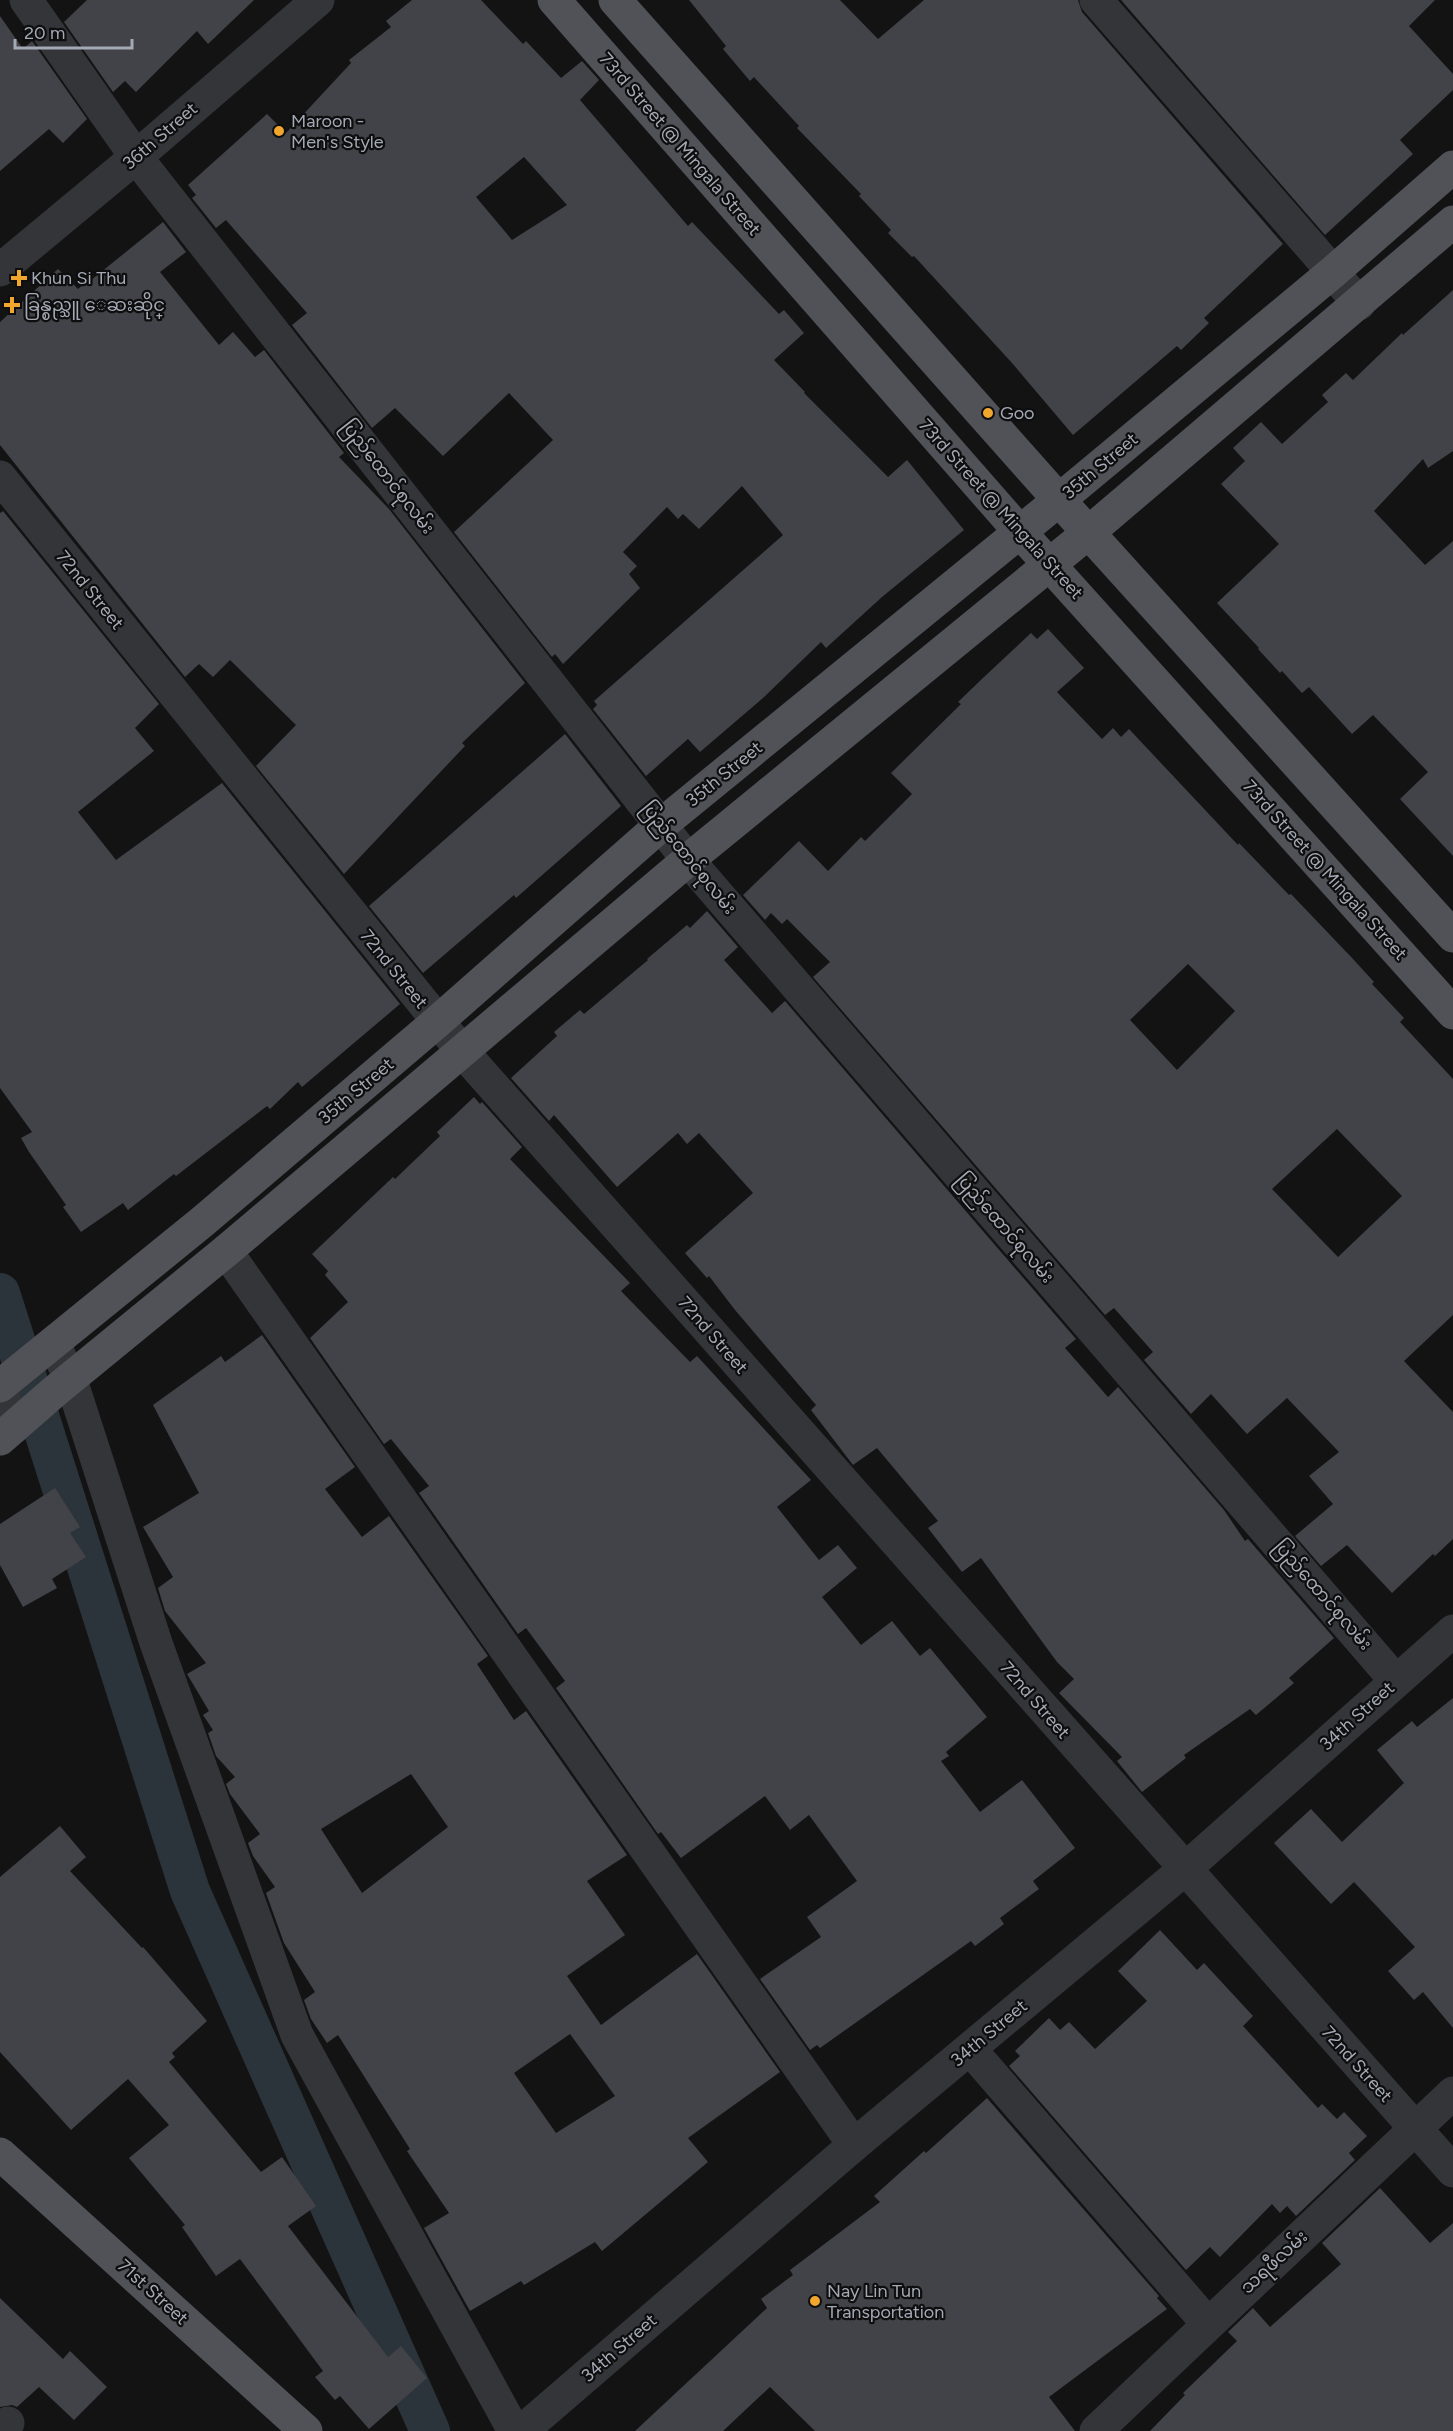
<svg xmlns="http://www.w3.org/2000/svg" width="1453" height="2431" viewBox="0 0 1453 2431" font-family="Figtree,'Noto Sans Myanmar',sans-serif">
  <style>
    .lines { fill: none; stroke-linecap: round; stroke-linejoin: round }
    .canal { stroke: #2b343a; stroke-width: 40 }
    .building { fill: #424348; fill-rule: evenodd }
    .minor { stroke: #343539; stroke-width: 33 }
    .major { stroke: #505258; stroke-width: 33 }
    .poi-dot { fill: #f1a62e; stroke: #0e0e0f; stroke-width: 2 }
    .labels { text-anchor: middle; dominant-baseline: central; stroke-width: 4.5; stroke-linejoin: round; paint-order: stroke }
    .poi-label { font-size: 18px; fill: #a4aab5; stroke: #0e0e0f; text-anchor: start }
    .street-label { font-size: 18px; fill: #a4aab5; stroke: #0e0e0f }
  </style>
  <rect width="100%" height="100%" fill="#131314"/>
  <g class="lines">
    <polyline class="canal" points="0,1293 190,1891 430,2431"/>
  </g>
  <g class="building">
    <polygon points="87,0 254,0 208,44 197,31 136,92 125,81 113,92 64,22"/>
    <path d="M412,0H481L523,44L526,41L561,78L582,61L599,80L580,100L688,226L692,222L779,314L784,310L804,333L774,360L805,392L804,393L888,477L907,460L964,530L882,597L826,648L821,642L763,698L700,752L688,739L646,776L593,709L597,705L594,701L783,535L742,486L699,529L683,514L678,519L667,507L623,552L637,566L629,574L640,588L563,664L555,654L552,657L454,532L553,440L509,393L443,456L395,408L372,428L292,325L307,313L226,220L216,228L192,198L196,195L188,185L267,114L286,133L351,63L349,60L391,27L386,21ZM524,157L567,205L512,240L476,197Z"/>
    <polygon points="689,0 840,0 878,39 924,0 1078,0 1082,12 1283,244 1204,318 1209,323 1181,350 1177,346 1073,435 1012,363 914,256 912,257 888,233 891,230 859,196 861,194 797,128 799,126 754,77 750,81 723,49 726,46"/>
    <polygon points="1121,0 1435,0 1409,26 1453,74 1453,90 1400,140 1413,154 1325,235"/>
    <polygon points="0,16 23,49 32,41 87,119 63,143 49,129 0,171"/>
    <polygon points="163,222 186,252 160,272 219,345 233,332 255,357 264,350 344,453 339,457 389,509 525,683 462,743 465,746 344,874 256,766 296,725 230,660 213,677 199,664 185,677 0,445 0,322 58,269 78,289 84,284 85,285"/>
    <polygon points="1453,290 1453,451 1428,468 1423,459 1374,511 1425,565 1453,541 1453,856 1400,799 1428,772 1373,715 1352,734 1309,687 1302,693 1282,671 1280,673 1258,649 1259,648 1217,603 1279,544 1221,484 1245,461 1233,448 1261,422 1282,444 1328,402 1322,395 1346,373 1353,380 1402,333 1403,335"/>
    <polygon points="3,511 159,704 135,728 154,751 78,812 116,860 222,783 400,1004 302,1087 298,1082 270,1109 267,1106 176,1176 174,1174 128,1210 123,1203 81,1232 63,1207 66,1205 29,1152 21,1138 32,1132 0,1088 0,513"/>
    <path d="M1048,629L1084,668L1057,692L1102,739L1113,728L1121,737L1129,729L1238,845L1239,843L1289,895L1291,894L1353,959L1374,982L1372,984L1404,1018L1400,1022L1453,1079V1315L1404,1361L1453,1412V1539L1435,1556L1433,1554L1392,1593L1347,1545L1321,1566L1295,1536L1333,1504L1309,1476L1339,1452L1287,1398L1247,1434L1211,1394L1191,1414L1144,1360L1153,1352L1114,1308L1105,1315L813,977L830,962L787,919L782,924L771,913L765,920L743,895L799,841L828,871L861,837L865,841L912,794L891,773L961,704L958,702L984,677L1031,633L1037,639ZM1188,964L1235,1011L1177,1070L1130,1020ZM1337,1129L1402,1196L1338,1257L1272,1189Z"/>
    <polygon points="565,734 621,806 516,898 514,895 423,973 369,906"/>
    <polygon points="707,911 738,947 724,960 772,1013 785,1001 1076,1339 1065,1348 1108,1397 1118,1387 1224,1510 1245,1541 1248,1539 1334,1638 1289,1678 1294,1683 1256,1715 1250,1709 1184,1755 1186,1758 1142,1792 1117,1761 1122,1757 1059,1693 1074,1679 1057,1662 981,1558 962,1572 928,1528 938,1521 877,1448 853,1465 811,1410 816,1405 735,1310 709,1276 707,1278 685,1253 753,1193 699,1133 687,1144 678,1133 617,1187 554,1115 549,1121 511,1078 557,1036 554,1032 580,1010 584,1014 648,960 647,959 687,925 690,928"/>
    <polygon points="474,1097 480,1104 482,1102 522,1147 510,1159 630,1283 621,1291 690,1362 697,1356 811,1480 777,1507 819,1560 838,1545 857,1568 822,1597 861,1645 892,1621 920,1656 930,1648 987,1717 946,1752 949,1756 941,1761 980,1812 1022,1780 1075,1848 1033,1881 1039,1889 1000,1918 1004,1924 975,1946 971,1941 820,2048 817,2045 810,2050 760,1979 821,1937 807,1917 857,1881 809,1815 790,1830 765,1796 681,1858 661,1832 658,1834 556,1688 565,1681 526,1628 518,1634 419,1493 429,1486 391,1439 384,1444 310,1338 348,1302 325,1275 328,1271 312,1254 393,1177 395,1179 440,1136 437,1132"/>
    <path d="M262,1335L355,1467L325,1489L362,1537L389,1516L488,1656L477,1664L514,1720L526,1711L627,1855L587,1881L625,1935L567,1976L601,2025L697,1954L780,2072L688,2138L708,2162L602,2251L595,2242L524,2285L521,2281L470,2311L424,2228L449,2213L407,2151L410,2149L338,2035L327,2043L311,2019L304,2000L315,1992L284,1943L266,1893L275,1887L253,1856L248,1843L260,1834L230,1794L226,1784L235,1777L216,1756L208,1733L213,1730L203,1715L209,1711L187,1674L206,1663L165,1611L158,1588L173,1577L143,1527L199,1493L153,1405L221,1356L225,1362ZM411,1774L448,1827L362,1893L321,1829ZM570,2034L615,2096L556,2133L514,2073Z"/>
    <polygon points="55,1488 80,1527 70,1533 86,1557 52,1579 57,1588 23,1607 0,1565 0,1524"/>
    <polygon points="1453,1698 1453,2028 1423,1992 1414,2000 1388,1971 1415,1947 1354,1882 1331,1904 1274,1843 1311,1809 1342,1842 1404,1783 1377,1750 1412,1721 1417,1727"/>
    <polygon points="60,1826 86,1857 70,1871 142,1948 143,1947 207,2021 172,2053 175,2057 169,2062 261,2172 282,2157 316,2206 288,2226 388,2357 401,2346 427,2378 369,2429 340,2396 335,2400 315,2377 323,2371 240,2259 216,2276 182,2227 185,2225 129,2158 169,2125 128,2079 71,2130 0,2052 0,1877"/>
    <polygon points="1160,1930 1197,1970 1204,1963 1253,2016 1243,2026 1318,2108 1322,2104 1337,2119 1344,2112 1367,2136 1349,2153 1355,2160 1296,2216 1287,2206 1280,2213 1272,2204 1220,2257 1210,2247 1186,2270 1009,2066 1020,2056 1015,2051 1049,2018 1060,2030 1069,2022 1095,2049 1147,2001 1118,1971"/>
    <polygon points="987,2098 1159,2296 1157,2298 1167,2309 1049,2397 1075,2431 815,2431 770,2387 723,2431 635,2431 767,2308 761,2299 793,2275 790,2270 880,2202 874,2196 924,2151 926,2153"/>
    <polygon points="1380,2188 1430,2243 1453,2223 1453,2431 1150,2431 1185,2395 1183,2393 1237,2341 1228,2332 1253,2308 1270,2327 1341,2264 1322,2243"/>
    <polygon points="0,2298 63,2359 70,2351 107,2387 74,2420 39,2387 17,2407 12,2405 0,2407"/>
  </g>
  <g class="lines">
    <g class="minor">
      <polyline points="26,0 136,157 688,860 1396,1681"/>
      <polyline points="1096,0 1333,272 1359,304"/>
      <polyline points="0,270 136,157 318,0"/>
      <polyline points="0,477 462,1051 1453,2171"/>
      <polyline points="226,1251 854,2145"/>
      <polyline points="54,1344 71,1380 156,1643 297,2035 514,2431"/>
      <polyline points="0,1387 14,1427"/>
      <polyline points="970,2049 1208,2324"/>
      <polyline points="0,2431 8,2423"/>
      <polyline points="522,2431 854,2145 1185,1869 1453,1631"/>
      <polyline points="1096,2431 1453,2093"/>
    </g>
    <g class="major">
      <polyline points="554,0 1020,532 1453,1013"/>
      <polyline points="615,0 1059,500 1453,936"/>
      <polyline points="0,1386 202,1222 437,1022 661,825 1059,500 1333,272 1453,167"/>
      <polyline points="0,1439 55,1391 226,1251 688,860 1088,533 1453,222"/>
      <polyline points="0,2154 306,2431"/>
    </g>
  </g>
  <g class="poi-dot">
    <circle cx="279" cy="131" r="6"/>
    <path d="M16 269h6v6h6v6h-6v6h-6v-6h-6v-6h6z"/>
    <path d="M9 296h6v6h6v6h-6v6h-6v-6h-6v-6h6z"/>
    <circle cx="988" cy="413" r="6"/>
    <circle cx="815" cy="2301" r="6"/>
  </g>
  <g class="labels">
    <g class="poi-label">
      <text x="291" y="121">Maroon -<tspan x="291" dy="21">Men's Style</tspan></text>
      <text x="31" y="278">Khun Si Thu</text>
      <text x="24" y="305">ခြန္စည္သူ ေဆးဆိုင္</text>
      <text x="1000" y="413">Goo</text>
      <text x="827" y="2291">Nay Lin Tun<tspan x="827" dy="21">Transportation</tspan></text>
    </g>
    <g class="street-label">
      <text transform="translate(160 136) rotate(-41)">36th Street</text>
      <text transform="translate(680 144) rotate(49)">73rd Street @ Mingala Street</text>
      <text transform="translate(1100 466) rotate(-40)">35th Street</text>
      <text transform="translate(388 477) rotate(52)">ပြည်ထောင်စုလမ်း</text>
      <text transform="translate(1001 509) rotate(48)">73rd Street @ Mingala Street</text>
      <text transform="translate(90 590) rotate(51)">72nd Street</text>
      <text transform="translate(724 774) rotate(-39)">35th Street</text>
      <text transform="translate(689 858) rotate(51)">ပြည်ထောင်စုလမ်း</text>
      <text transform="translate(1325 870) rotate(48)">73rd Street @ Mingala Street</text>
      <text transform="translate(394 969) rotate(51)">72nd Street</text>
      <text transform="translate(356 1091) rotate(-40)">35th Street</text>
      <text transform="translate(1005 1228) rotate(49)">ပြည်ထောင်စုလမ်း</text>
      <text transform="translate(713 1335) rotate(49)">72nd Street</text>
      <text transform="translate(1323 1595) rotate(49)">ပြည်ထောင်စုလမ်း</text>
      <text transform="translate(1035 1700) rotate(49)">72nd Street</text>
      <text transform="translate(1357 1716) rotate(-42)">34th Street</text>
      <text transform="translate(989 2033) rotate(-40)">34th Street</text>
      <text transform="translate(1357 2064) rotate(48)">72nd Street</text>
      <text transform="translate(1274 2262) rotate(-43)">သရဖီလမ်း</text>
      <text transform="translate(153 2292) rotate(42)">71st Street</text>
      <text transform="translate(619 2348) rotate(-41)">34th Street</text>
    </g>
  </g>
  <path d="M15 39v9h117v-9" fill="none" stroke="#a4aab5" stroke-width="3"/>
  <text x="24" y="39" font-size="18" fill="#a4aab5" stroke="#0e0e0f" stroke-width="4.5" paint-order="stroke">20 m</text>
</svg>
